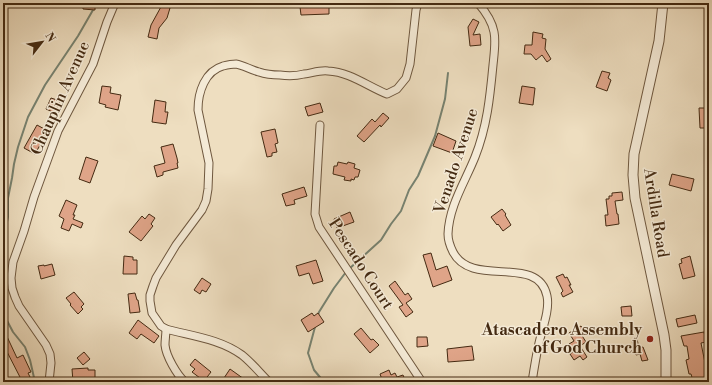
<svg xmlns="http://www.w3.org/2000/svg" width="712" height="385" viewBox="0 0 712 385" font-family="'Libre Bodoni',serif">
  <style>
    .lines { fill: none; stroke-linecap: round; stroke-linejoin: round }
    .stream { stroke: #778270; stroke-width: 2 }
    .building { fill: #dfa488; stroke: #442a12 }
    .minor-casing { stroke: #6e573e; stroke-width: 9 }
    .tertiary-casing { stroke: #6e573e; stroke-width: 11 }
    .minor { stroke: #f4ead6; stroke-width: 7 }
    .tertiary { stroke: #f4ead6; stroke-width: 9 }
    .poi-dot { fill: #8f2418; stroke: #f4ead6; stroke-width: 1.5 }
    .labels { text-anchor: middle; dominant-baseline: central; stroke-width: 3; stroke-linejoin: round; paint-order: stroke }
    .street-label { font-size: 16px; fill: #442a12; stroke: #f4ead6 }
    .poi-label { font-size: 16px; font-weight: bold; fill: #442a12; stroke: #f4ead6; text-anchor: end }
  </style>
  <rect width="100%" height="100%" fill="#eedec0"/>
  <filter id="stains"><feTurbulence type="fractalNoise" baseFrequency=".005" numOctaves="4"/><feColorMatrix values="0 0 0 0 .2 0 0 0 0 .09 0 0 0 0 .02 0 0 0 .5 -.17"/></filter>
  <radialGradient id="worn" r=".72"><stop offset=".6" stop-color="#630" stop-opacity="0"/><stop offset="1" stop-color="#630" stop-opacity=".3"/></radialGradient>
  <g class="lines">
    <g class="stream">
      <polyline points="3,240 8,217 8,198 12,178 14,164 18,147 28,117 45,85 78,36 97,3"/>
      <polyline points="349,269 381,240 391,224 401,211 409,190 418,176 435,136 445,99 448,73"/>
      <polyline points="3,313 13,332 25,347 30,360 35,382"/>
      <polyline points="318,315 319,312 334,288 346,272"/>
      <polyline points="315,327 308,353 314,370 324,382"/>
    </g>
  </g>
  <g class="building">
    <polygon points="83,3 95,3 95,10 83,9"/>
    <polygon points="162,5 170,8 167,18 159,28 157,39 148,37 151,25"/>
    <polygon points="329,5 329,14 301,15 300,7"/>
    <polygon points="473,19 479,22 473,35 480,34 481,45 470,46 468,27"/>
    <polygon points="533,32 543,34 542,38 546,39 545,49 551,59 547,62 542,55 536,60 531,54 524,54 525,45 532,45"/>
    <polygon points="602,71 610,73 608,78 611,80 607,91 596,87"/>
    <polygon points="102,86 111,87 110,93 121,95 118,110 105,107 106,105 99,103"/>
    <polygon points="522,86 535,88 533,105 519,103"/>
    <polygon points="51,98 60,101 55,113 46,109"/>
    <polygon points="155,100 166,102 165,112 168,112 166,124 152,122"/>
    <polygon points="320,103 323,112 308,116 305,107"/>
    <polygon points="699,108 709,108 709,128 700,128"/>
    <polygon points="383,113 389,118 381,127 380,125 364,142 357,136 372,119 375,122"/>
    <polygon points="37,125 48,131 35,154 24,148"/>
    <polygon points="275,129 278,143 275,144 277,152 272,153 272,156 267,157 261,132"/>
    <polygon points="438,133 456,141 452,153 433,146"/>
    <polygon points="173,144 177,158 178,163 177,163 178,168 163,172 163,175 157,177 154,166 165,163 161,147"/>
    <polygon points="86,157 98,161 90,183 79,179"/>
    <polygon points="338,162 347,164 348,162 355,164 354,168 360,170 358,177 355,177 354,180 351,179 351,181 344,180 345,177 333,174 334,166 337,166"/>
    <polygon points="672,174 694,179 691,191 669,185"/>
    <polygon points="304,187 307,196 294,200 295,204 286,206 282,194"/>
    <polygon points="622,192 623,200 615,201 617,214 618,214 619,224 606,226 605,215 608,215 606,199 609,199 609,196 612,196 612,193"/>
    <polygon points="66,200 77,205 73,215 75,215 73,219 83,223 81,228 72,224 69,231 61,228 64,219 59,216"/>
    <polygon points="502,209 506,214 505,215 511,225 503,231 498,224 497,225 491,217"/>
    <polygon points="350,212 354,222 337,228 334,219"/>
    <polygon points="149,214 155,218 151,224 153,226 141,241 129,232 142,216 145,219"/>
    <polygon points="431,253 436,270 447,266 452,280 433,287 423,255"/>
    <polygon points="124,256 133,257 133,260 137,260 137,274 123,274"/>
    <polygon points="690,256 695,276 683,279 679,264 682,263 681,259"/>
    <polygon points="316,260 323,281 313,284 309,273 299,276 296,266"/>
    <polygon points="52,264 55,275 41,279 38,266 44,265 44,266"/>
    <polygon points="563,274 565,278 567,277 571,285 569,285 573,292 563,297 561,293 563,291 556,277"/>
    <polygon points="202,278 211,284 206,292 202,290 200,294 194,290"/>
    <polygon points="395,281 405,295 408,293 412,299 406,303 413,312 406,317 399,307 403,305 389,286"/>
    <polygon points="74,292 84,304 81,307 83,309 78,314 70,305 71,304 66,298"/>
    <polygon points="135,293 137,300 138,300 140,312 130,313 128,294"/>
    <polygon points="631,306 632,316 622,316 621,307"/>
    <polygon points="312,313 314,316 318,313 324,322 308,332 301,320"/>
    <polygon points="695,315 697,323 678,327 676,319"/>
    <polygon points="138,320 159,336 154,343 141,334 137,339 129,333"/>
    <polygon points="581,326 585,332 581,334 586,342 580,346 587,357 583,360 580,356 574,360 570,354 574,351 569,344 574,341 569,333"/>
    <polygon points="3,328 17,358 23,355 31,372 28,373 30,377 22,381 3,344"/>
    <polygon points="361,328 371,340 373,339 379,345 370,353 354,334"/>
    <polygon points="704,332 706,342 701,343 708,378 693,381 691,374 689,374 686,360 689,359 687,346 684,346 681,336"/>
    <polygon points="417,337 427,337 428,346 417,347"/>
    <polygon points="637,339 639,348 643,347 648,360 642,361 640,354 636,355 632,341"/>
    <polygon points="472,346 474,360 448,362 447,349"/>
    <polygon points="84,352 90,359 83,365 77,358"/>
    <polygon points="195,359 211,372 204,381 192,372 195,369 190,365"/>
    <polygon points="88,368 88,370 95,370 95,380 73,382 72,369"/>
    <polygon points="230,369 244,379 242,382 230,382 224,378"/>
    <polygon points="389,370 391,375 395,373 397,377 403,375 406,382 383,382 380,374"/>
  </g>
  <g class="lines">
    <defs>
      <g id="minor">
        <path d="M478,3C485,11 492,21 494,32C496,42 494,55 493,65C490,97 487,127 475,157C465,182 449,206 448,234C448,240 450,246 453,252C472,289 538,253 547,296C550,310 542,329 539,343C536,356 534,369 532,382"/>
        <polyline points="320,125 315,214 319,227 422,382"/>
        <path d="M166,329C166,334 165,340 165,345C166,356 177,375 185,382"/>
        <polyline points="3,378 4,382"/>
        <polyline points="49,382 51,363 50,354 46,345 19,306 15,297 12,288 11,278 13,262 24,231 34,197 58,131 93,64 107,22 115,3"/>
        <path d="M269,382C260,373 252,363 242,355C220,339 192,336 166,329L161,326L152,313L150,301V295L153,286L156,278L176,245L202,210L206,201L208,189L209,163L198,110C198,92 205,71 223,66C227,65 232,64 236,64C243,65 251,70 259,72C265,74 273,75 280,75C287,76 296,76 304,74C312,73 320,70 328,71C350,72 367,86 387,94L397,89L406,78L410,64L416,10L418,3"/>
      </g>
      <polyline id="tertiary" points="663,3 659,41 634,154 633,175 635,198 664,335 666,350 666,382"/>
    </defs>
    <use href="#minor" class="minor-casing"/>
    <use href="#tertiary" class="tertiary-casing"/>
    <use href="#minor" class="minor"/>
    <use href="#tertiary" class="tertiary"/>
  </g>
  <circle class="poi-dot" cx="650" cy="339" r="4"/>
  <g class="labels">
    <g class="street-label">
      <text transform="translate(60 98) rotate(-66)">Chauplin Avenue</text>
      <text transform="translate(456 161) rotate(-72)">Venado Avenue</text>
      <text transform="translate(656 213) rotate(81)">Ardilla Road</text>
      <text transform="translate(361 264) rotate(57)">Pescado Court</text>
    </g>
    <g class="poi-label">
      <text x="642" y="330">Atascadero Assembly<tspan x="642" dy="18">of God Church</tspan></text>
    </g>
  </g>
  <rect width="712" height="385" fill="none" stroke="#eedec0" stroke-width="16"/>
  <rect x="4" y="4" width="704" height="377" fill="none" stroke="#442a12" stroke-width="2"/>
  <rect x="8" y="8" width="696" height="369" fill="none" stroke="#442a12"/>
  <g transform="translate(42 42) rotate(59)" stroke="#f4ead6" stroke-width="3" paint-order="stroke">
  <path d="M0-3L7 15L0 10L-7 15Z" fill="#442a12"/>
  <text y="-6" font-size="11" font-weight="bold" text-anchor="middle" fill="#442a12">N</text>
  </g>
  <rect width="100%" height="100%" filter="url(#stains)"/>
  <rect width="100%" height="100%" fill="url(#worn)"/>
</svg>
